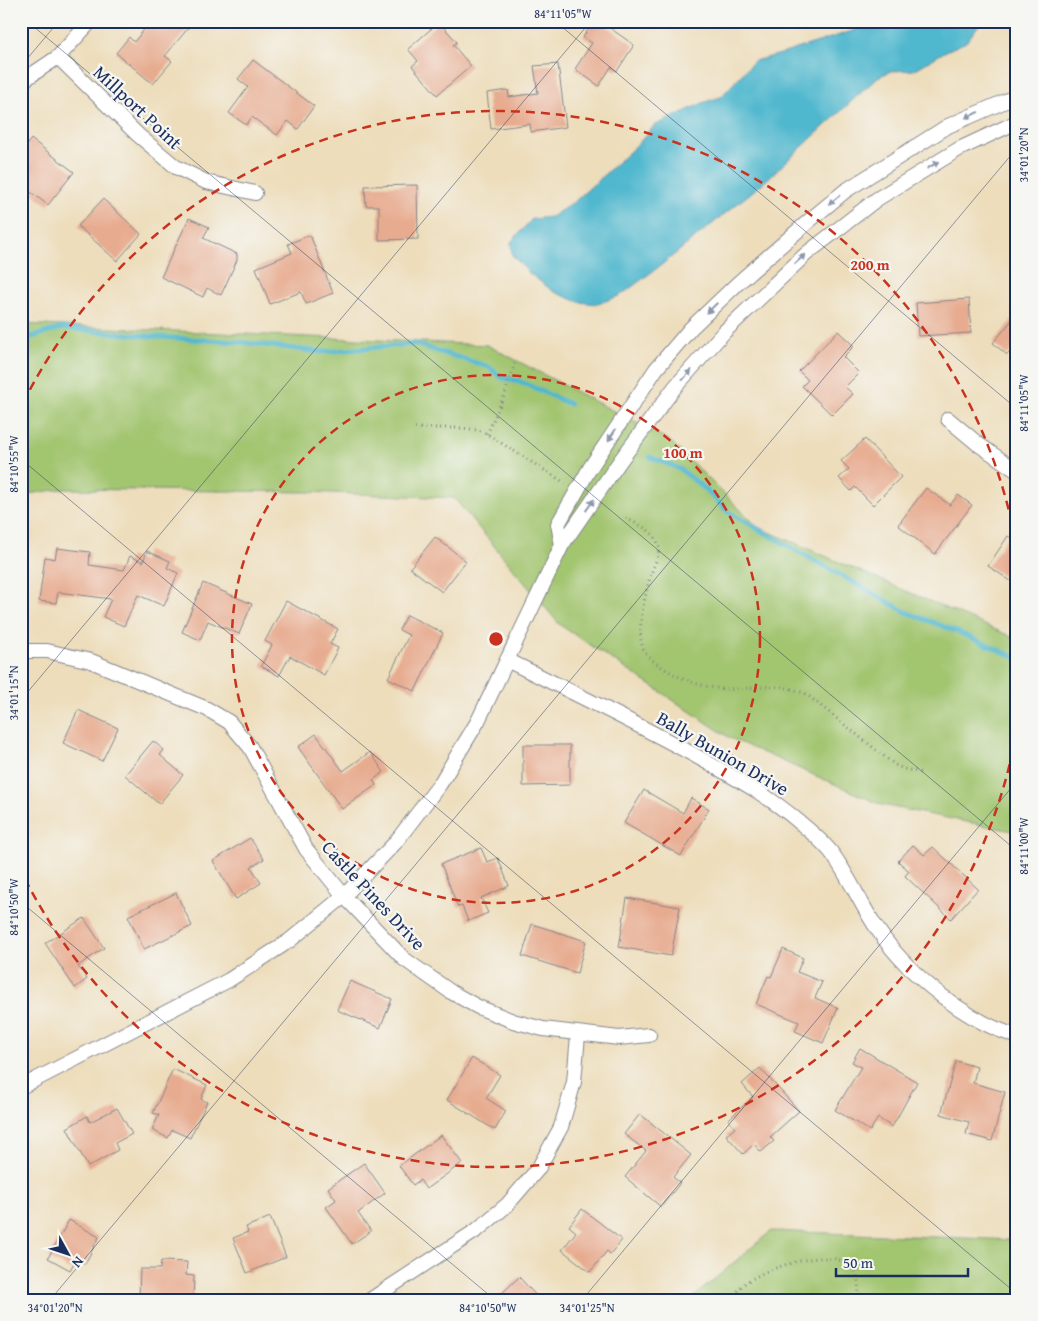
<svg xmlns="http://www.w3.org/2000/svg" width="1038" height="1321" viewBox="0 0 1038 1321" font-family="'Gentium Book Plus',serif">
  <style>
    .green { fill: #a2c56f; stroke: #5e7a66 }
    .water { fill: #50b7ce; stroke: #367396 }
    .lines { fill: none; stroke-linecap: round; stroke-linejoin: round }
    .stream { stroke: #50b7ce; stroke-width: 5 }
    .building { fill: #e7ab8f }
    .street-casing { stroke: #84868c; stroke-width: 16 }
    .path { stroke: #84868c; stroke-width: 3; stroke-dasharray: 1 4; stroke-linecap: butt }
    .street { stroke: #fff; stroke-width: 14 }
    .oneway { fill: #8d97ae }
    .ticks { fill: none; stroke: #1b2f5e; stroke-width: 1; stroke-opacity: 0.45 }
    .ring { fill: none; stroke: #c8321e; stroke-width: 2.5; stroke-dasharray: 9 6 }
    .labels { text-anchor: middle; dominant-baseline: central; stroke-width: 4.5; stroke-linejoin: round; paint-order: stroke }
    .street-label { font-size: 19px; fill: #1b2f5e; stroke: #f6f6f2 }
    .centre { fill: #c8321e; stroke: #f6f6f2; stroke-width: 2.5 }
    .ring-label { font-size: 15px; text-anchor: middle; font-weight: bold; fill: #c8321e; stroke: #f6f6f2; stroke-width: 4.5; stroke-linejoin: round; paint-order: stroke }
    .neatline { fill: none; stroke: #1b2f5e; stroke-width: 2 }
    .ticks-label { font-size: 12px; text-anchor: middle; fill: #1b2f5e }
  </style>
  <rect width="100%" height="100%" fill="#f6f6f2"/>
  <filter id="ink" filterUnits="userSpaceOnUse"><feTurbulence type="fractalNoise" baseFrequency=".02" numOctaves="2"/><feDisplacementMap in="SourceGraphic" scale="10" xChannelSelector="R" yChannelSelector="G"/><feConvolveMatrix kernelMatrix="1 2 1 2 8 2 1 2 1" color-interpolation-filters="sRGB"/></filter>
  <filter id="wash" filterUnits="userSpaceOnUse"><feTurbulence type="fractalNoise" baseFrequency=".0096" numOctaves="4" result="noise"/><feDisplacementMap in="SourceGraphic" scale="20" xChannelSelector="R" yChannelSelector="G"/><feGaussianBlur stdDeviation="1.12" result="paint"/><feColorMatrix in="noise" values="0 0 0 0 0 0 0 0 0 0 0 0 0 0 0 0 0 1.4 0 .05"/><feComposite in="paint" operator="in"/></filter>
  <g filter="url(#wash)">
    <rect width="100%" height="100%" fill="#edddbb"/>
    <g class="green">
      <polygon points="21,324 487,345 669,440 758,527 1017,639 1017,832 882,805 730,738 560,625 454,498 308,492 61,489 21,495"/>
      <polygon points="771,1231 1017,1240 1017,1300 690,1300"/>
    </g>
    <polygon class="water" points="883,21 982,21 966,42 946,51 914,70 891,71 878,77 763,183 664,263 621,295 598,304 579,302 554,292 529,273 512,255 511,242 532,219 551,217 574,202 638,144 654,126 705,102 721,97 754,61 781,54"/>
    <g class="lines">
      <g class="stream">
        <polyline points="21,340 62,328 159,337 240,342 321,352 415,344 489,367 502,378 519,381 570,404"/>
        <polyline points="650,457 680,469 705,489 728,512 906,612 958,632 1017,658"/>
      </g>
    </g>
    <g id="blocks">
      <g class="building">
        <polygon points="151,21 194,21 165,56 172,61 153,84 116,53 129,37 134,42"/>
        <polygon points="594,21 600,21 634,45 617,71 611,67 599,86 575,69 592,43 583,37"/>
        <polygon points="439,22 457,42 453,45 471,66 437,95 412,66 418,61 408,49"/>
        <polygon points="253,60 314,106 298,129 288,121 277,135 252,117 246,125 229,113 248,87 238,79"/>
        <polygon points="558,64 566,127 531,132 530,124 491,129 487,93 508,90 509,97 538,93 534,66"/>
        <polygon points="31,139 74,172 48,205 21,185 21,152"/>
        <polygon points="417,185 418,239 379,240 379,206 366,206 365,186"/>
        <polygon points="103,199 141,234 117,261 78,226"/>
        <polygon points="189,218 209,227 203,238 237,254 237,260 221,295 207,288 203,297 161,277"/>
        <polygon points="310,235 333,293 306,304 301,292 270,304 256,268 292,253 288,244"/>
        <polygon points="969,299 971,333 918,336 916,303"/>
        <polygon points="1017,314 1017,345 1007,355 993,343"/>
        <polygon points="838,331 854,346 843,357 859,373 845,387 853,394 832,415 802,386 808,380 799,371"/>
        <polygon points="865,439 901,477 873,505 855,487 851,491 839,478 849,469 841,461"/>
        <polygon points="926,488 950,505 958,495 972,505 935,554 898,525"/>
        <polygon points="1008,536 1017,541 1017,585 988,566"/>
        <polygon points="435,537 466,561 442,592 410,568"/>
        <polygon points="57,548 90,552 89,565 124,570 130,556 143,562 147,551 170,561 167,568 178,573 164,606 138,595 124,626 103,617 111,599 58,592 56,603 39,601 45,557 55,559"/>
        <polygon points="203,583 252,604 239,634 208,621 200,640 182,632"/>
        <polygon points="286,601 338,629 330,644 338,648 324,675 290,656 279,676 261,666 272,645 265,641"/>
        <polygon points="407,615 443,633 415,691 388,678 409,635 399,630"/>
        <polygon points="78,710 118,728 102,761 63,743"/>
        <polygon points="316,734 343,771 370,752 384,772 373,780 376,785 342,809 298,747"/>
        <polygon points="153,741 164,750 160,755 183,775 159,804 125,775"/>
        <polygon points="523,745 570,745 570,785 523,786"/>
        <polygon points="644,790 683,813 691,798 709,809 681,856 624,823"/>
        <polygon points="250,838 264,859 251,867 261,883 236,899 213,861"/>
        <polygon points="913,845 924,855 933,847 978,889 951,919 905,876 909,871 898,861"/>
        <polygon points="481,848 487,862 498,858 509,886 481,898 488,913 468,921 462,906 458,907 441,864"/>
        <polygon points="176,893 192,926 144,949 128,916"/>
        <polygon points="627,898 680,907 671,956 619,947"/>
        <polygon points="84,918 104,948 78,966 87,979 75,988 45,943"/>
        <polygon points="532,924 586,941 577,973 522,956"/>
        <polygon points="783,949 803,958 797,972 822,982 815,998 838,1008 823,1043 795,1031 799,1022 756,1004 768,976 771,977"/>
        <polygon points="350,981 392,999 380,1028 337,1010"/>
        <polygon points="860,1048 917,1082 892,1127 878,1118 870,1131 835,1110 861,1067 852,1062"/>
        <polygon points="472,1058 500,1075 486,1098 506,1111 495,1130 447,1100"/>
        <polygon points="956,1061 977,1067 973,1083 1005,1092 992,1141 966,1134 969,1122 941,1114"/>
        <polygon points="760,1068 799,1111 770,1137 774,1141 761,1152 754,1144 743,1154 726,1135 735,1128 728,1120 753,1097 742,1084"/>
        <polygon points="173,1069 207,1085 201,1099 207,1102 190,1138 172,1130 168,1138 152,1130 159,1115 153,1113"/>
        <polygon points="117,1108 132,1134 115,1143 118,1150 88,1167 67,1128 87,1116 90,1122"/>
        <polygon points="640,1114 691,1155 673,1177 680,1183 661,1207 625,1177 646,1151 624,1134"/>
        <polygon points="441,1135 462,1163 426,1189 420,1180 413,1185 399,1166"/>
        <polygon points="364,1163 385,1193 358,1213 371,1231 352,1244 326,1207 336,1200 328,1188"/>
        <polygon points="582,1209 622,1240 610,1254 607,1251 590,1272 562,1250 576,1232 569,1226"/>
        <polygon points="270,1217 286,1257 247,1273 233,1238 248,1232 246,1227"/>
        <polygon points="69,1220 99,1237 85,1264 76,1259 70,1270 48,1258"/>
        <polygon points="161,1261 187,1262 186,1275 194,1276 193,1300 139,1298 140,1269 160,1269"/>
        <polygon points="519,1277 540,1300 495,1300"/>
      </g>
    </g>
  </g>
  <g filter="url(#ink)">
    <use href="#blocks" fill-opacity="0" stroke="#84868c" stroke-width="1"/>
    <g class="lines">
      <defs>
        <g id="street">
          <polyline points="58,57 138,135 176,167 206,182 255,193"/>
          <polyline points="21,82 58,57 91,21"/>
          <polyline points="948,419 978,444 1017,471"/>
          <polyline points="562,545 558,524 590,468 656,369 691,328 738,283 810,220 845,191 948,126 1017,96"/>
          <polyline points="21,651 47,651 91,661 207,709 229,722 250,747 306,849 344,896 404,959 451,992 478,1007 513,1021 543,1029 619,1038 649,1035"/>
          <path d="M507,660C573,693 639,724 703,760C737,779 769,796 798,821C809,830 822,841 831,852C849,876 861,905 878,930C907,973 966,1022 1017,1036"/>
          <polyline points="21,1087 229,980 289,941 344,896 395,843 440,784 478,721 562,545 620,461 675,387 724,332 806,254 877,199 959,149 1017,122"/>
          <polyline points="370,1300 477,1230 507,1205 538,1169 561,1127 574,1082 578,1035"/>
        </g>
      </defs>
      <use href="#street" class="street-casing"/>
      <g class="path">
        <polyline points="415,428 463,428 482,431 565,483"/>
        <polyline points="487,434 505,394 515,363"/>
        <path d="M626,518C638,525 654,530 658,544C661,553 654,565 651,574C646,592 634,636 645,652C651,661 663,668 672,673C689,683 711,689 731,689C761,689 775,681 806,694L895,765L904,769L924,773"/>
        <path d="M733,1300C736,1293 740,1286 747,1282C767,1268 831,1245 852,1267C860,1276 858,1289 858,1300"/>
      </g>
      <use href="#street" class="street"/>
    </g>
    <defs><path id="oneway-solid" d="M-6-.8H1V-3.2L6.5 0L1 3.2V.8H-6Z" transform="scale(1.25)"/></defs>
    <g class="oneway">
      <use href="#oneway-solid" transform="translate(972 115) rotate(156)"/>
      <use href="#oneway-solid" transform="translate(933 165) rotate(-31)"/>
      <use href="#oneway-solid" transform="translate(834 200) rotate(141)"/>
      <use href="#oneway-solid" transform="translate(800 259) rotate(-43)"/>
      <use href="#oneway-solid" transform="translate(712 308) rotate(135)"/>
      <use href="#oneway-solid" transform="translate(687 375) rotate(-49)"/>
      <use href="#oneway-solid" transform="translate(612 435) rotate(123)"/>
      <use href="#oneway-solid" transform="translate(590 505) rotate(-55)"/>
    </g>
  </g>
  <path class="ticks" d="M27,21L1017,851M555,21L1017,409M21,66L59,21M21,459L1017,1294M21,700L591,21M21,902L495,1300M50,1300L1017,148M582,1300L1017,781"/>
  <g class="ring">
    <circle cx="496" cy="639" r="264"/>
    <path d="M1016 735A529 529 0 0 1 23 875M23 403A529 529 0 0 1 1016 543"/>
  </g>
  <g class="labels">
    <g class="street-label">
      <text transform="translate(138 107) rotate(43)">Millport Point</text>
      <text transform="translate(723 753) rotate(30)">Bally Bunion Drive</text>
      <text transform="translate(374 895) rotate(47)">Castle Pines Drive</text>
    </g>
  </g>
  <circle cx="496" cy="639" r="8" class="centre"/>
  <g class="ring-label">
    <text x="870" y="270">200 m</text>
    <text x="683" y="458">100 m</text>
  </g>
  <rect width="1038" height="1321" fill="none" stroke="#f6f6f2" stroke-width="55"/>
  <g transform="translate(68 1254) rotate(130)" stroke="#f6f6f2" stroke-width="4" paint-order="stroke">
  <path d="M0-4L9 19L0 12L-9 19Z" fill="#1b2f5e"/>
  <text y="-8" font-size="14" font-weight="bold" text-anchor="middle" fill="#1b2f5e">N</text>
  </g>
  <path d="M836 1268v8h132v-8" fill="none" stroke="#1b2f5e" stroke-width="2.5"/>
  <text x="843" y="1268" font-size="15" fill="#1b2f5e" stroke="#f6f6f2" stroke-width="4" paint-order="stroke">50 m</text>
  <rect x="28" y="28" width="982" height="1266" class="neatline"/>
  <g class="ticks-label">
    <text x="563" y="18">84°11'05"W</text>
    <text transform="translate(1024 155) rotate(-90)" y="4">34°01'20"N</text>
    <text transform="translate(1024 403) rotate(-90)" y="4">84°11'05"W</text>
    <text transform="translate(14 464) rotate(-90)" y="4">84°10'55"W</text>
    <text transform="translate(14 693) rotate(-90)" y="4">34°01'15"N</text>
    <text transform="translate(1024 846) rotate(-90)" y="4">84°11'00"W</text>
    <text transform="translate(14 907) rotate(-90)" y="4">84°10'50"W</text>
    <text x="55" y="1312">34°01'20"N</text>
    <text x="488" y="1312">84°10'50"W</text>
    <text x="587" y="1312">34°01'25"N</text>
  </g>
</svg>
